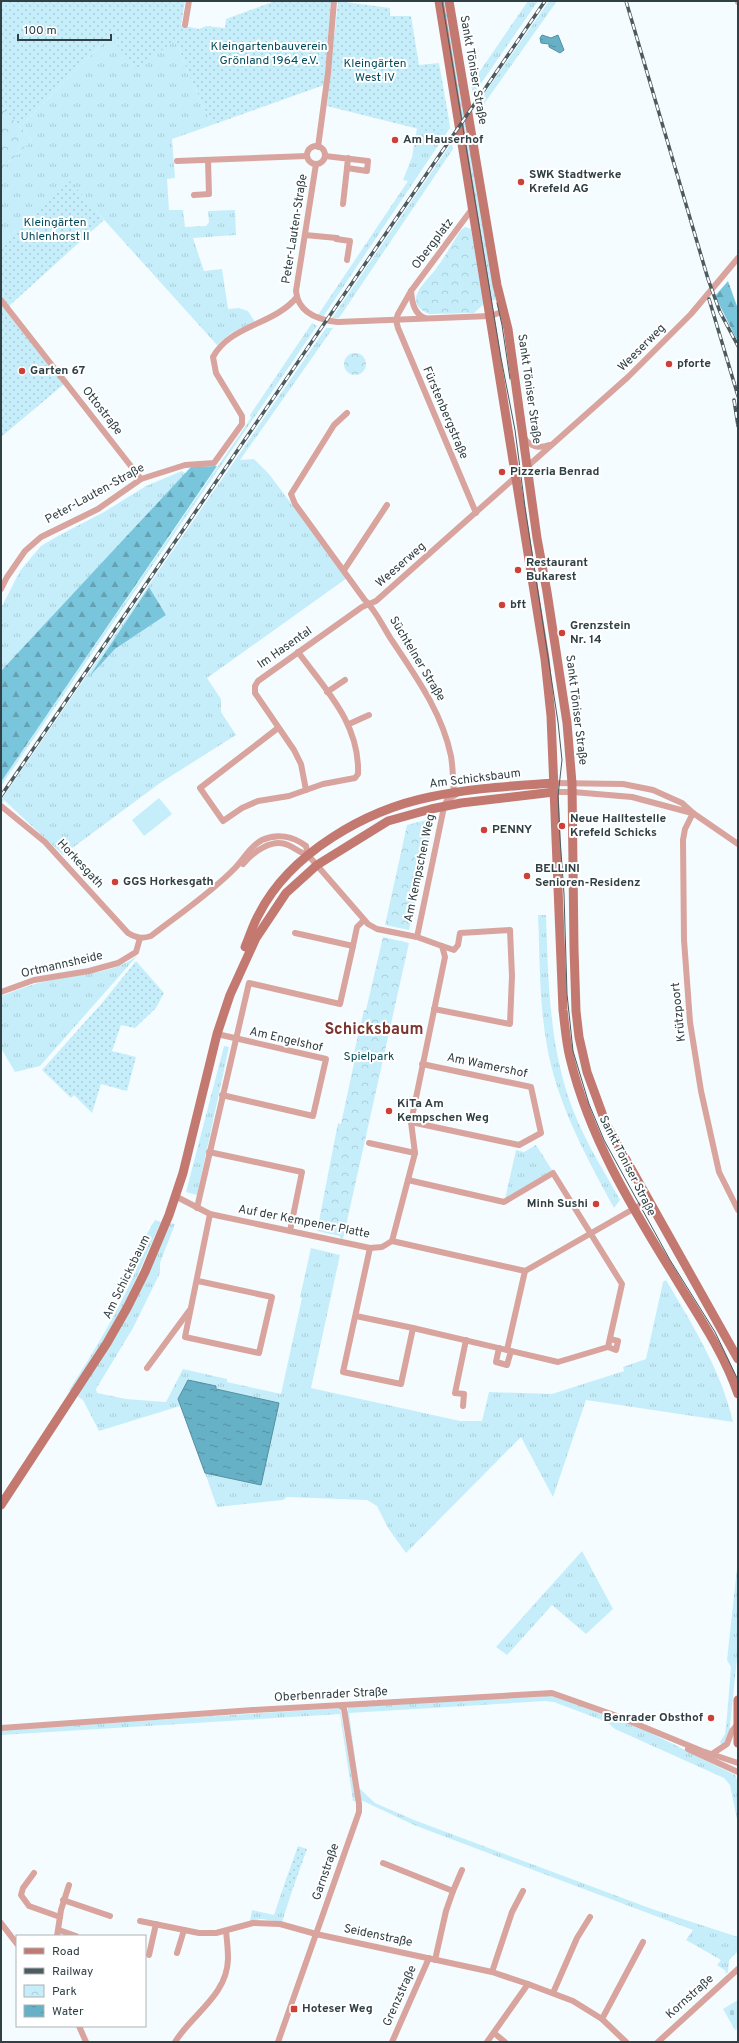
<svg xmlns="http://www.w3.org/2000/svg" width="739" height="2043" viewBox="0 0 739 2043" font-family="Overpass,sans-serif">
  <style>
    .grass { fill: url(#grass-tufts); fill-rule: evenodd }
    .forest { fill: url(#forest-firs) }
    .cemetery { fill: url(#cemetery-stones) }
    .park { fill: url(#park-crowns) }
    .garden { fill: url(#garden-dots) }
    .pitch { fill: #c5eefa }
    .water { fill: url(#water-ripples); stroke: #568f9f }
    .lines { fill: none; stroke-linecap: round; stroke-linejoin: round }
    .street { stroke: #d9a49d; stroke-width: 6 }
    .secondary { stroke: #c47970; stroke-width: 9 }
    .tram { stroke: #4c5b5f; stroke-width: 1 }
    .rail-casing { stroke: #4c5b5f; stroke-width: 3.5 }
    .rail { stroke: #fff; stroke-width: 2; stroke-dasharray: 6; stroke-linecap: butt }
    .poi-dot { fill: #ce4037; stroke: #fff; stroke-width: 1.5 }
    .labels { text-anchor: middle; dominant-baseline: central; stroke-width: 4; stroke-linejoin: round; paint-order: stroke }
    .park-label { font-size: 12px; fill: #054c5b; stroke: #fff }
    .street-label { font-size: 12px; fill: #304045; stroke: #fff }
    .poi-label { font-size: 12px; font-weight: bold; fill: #304045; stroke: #fff; text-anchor: start }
    .district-label { font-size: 16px; font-weight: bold; fill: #7c352e; stroke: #fff }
  </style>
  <defs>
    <pattern id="grass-tufts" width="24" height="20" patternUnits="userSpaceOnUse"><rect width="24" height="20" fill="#c5eefa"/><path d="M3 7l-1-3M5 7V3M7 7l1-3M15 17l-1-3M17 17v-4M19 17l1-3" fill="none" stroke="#aacdd8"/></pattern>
    <pattern id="forest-firs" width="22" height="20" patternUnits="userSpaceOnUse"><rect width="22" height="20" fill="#79c5db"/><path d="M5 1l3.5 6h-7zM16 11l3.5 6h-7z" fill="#64a1b3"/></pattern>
    <pattern id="cemetery-stones" width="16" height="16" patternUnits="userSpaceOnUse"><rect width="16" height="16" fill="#c5eefa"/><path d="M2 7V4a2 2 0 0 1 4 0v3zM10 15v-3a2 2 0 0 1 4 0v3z" fill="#aacdd8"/></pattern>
    <pattern id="park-crowns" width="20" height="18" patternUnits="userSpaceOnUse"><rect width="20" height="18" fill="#c5eefa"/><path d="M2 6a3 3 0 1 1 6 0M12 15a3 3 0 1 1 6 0" fill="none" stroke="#aacdd8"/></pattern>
    <pattern id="garden-dots" width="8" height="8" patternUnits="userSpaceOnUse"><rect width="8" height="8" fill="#c5eefa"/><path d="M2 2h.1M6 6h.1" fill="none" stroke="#aacdd8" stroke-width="1.8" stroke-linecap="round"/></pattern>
    <pattern id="water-ripples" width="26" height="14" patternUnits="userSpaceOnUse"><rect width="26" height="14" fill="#66b1c6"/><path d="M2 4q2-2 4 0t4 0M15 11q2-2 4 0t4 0" fill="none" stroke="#5491a3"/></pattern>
  </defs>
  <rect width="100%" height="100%" fill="#f5fcff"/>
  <g class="grass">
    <polygon points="441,1 446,1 496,300 490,301"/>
    <polygon points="528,1 538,1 473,95 471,84"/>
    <polygon points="549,1 557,1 476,115 475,107"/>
    <polygon points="110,36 176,40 188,73 212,125 172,139 175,178 167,179 169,210 183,210 185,227 206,226 209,222 208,211 235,210 236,235 193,238 204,271 222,269 228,309 239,308 248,311 255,322 231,333 217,345 70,182 1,244 1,170 32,140 20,127"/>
    <polygon points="449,120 450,128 323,317 318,315 408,181 403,180 412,157 417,128 439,133"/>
    <polygon points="452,142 453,149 339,318 332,318"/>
    <polygon points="312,323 317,326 1,786 1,782 251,418 250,415"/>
    <path d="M326,328H333L240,460L254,459L269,474L347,578L207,678L221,699V712L236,735L160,783L63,855L4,800L2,803L1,800ZM149,587L166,615L115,649L92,673Z"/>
    <polygon points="182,471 186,474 1,671 1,608 20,571 30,559 41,546 56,537 104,512 146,486"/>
    <path d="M538,915H546C548,976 549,1038 568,1096C580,1133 601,1166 620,1200L614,1208C586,1156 557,1104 547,1046C539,1003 540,958 538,915Z"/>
    <path d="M137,956L40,1066L15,1072L1,1048V996C20,989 38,982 57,979C88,972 109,975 137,956Z"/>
    <polygon points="224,1046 229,1047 197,1195 186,1192"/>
    <polygon points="536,1145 552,1170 505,1199 516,1150 524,1152"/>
    <path d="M155,1220L161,1222L128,1297L107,1336L71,1392L69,1390C95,1351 118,1311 137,1268L129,1260L135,1254Z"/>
    <path d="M169,1223L175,1224L160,1263V1273L133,1328L96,1389L97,1393L126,1399L166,1402L183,1369L227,1379V1382L281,1394L302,1298L300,1297L311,1248L340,1255L311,1388L460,1421H482L489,1392L552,1394L624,1371L623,1367L646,1359L663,1282L666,1280C693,1326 721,1370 733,1422L586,1400L553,1497L521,1437L406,1553L388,1528L377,1506L367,1500L287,1497L283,1500L217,1507L205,1473L261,1485L215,1389L216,1387L178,1399L180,1406L99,1431L83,1400L77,1396Z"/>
    <polygon points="582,1551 613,1609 586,1634 552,1605 507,1655 496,1647"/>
    <polygon points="738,1559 738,1649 729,1735 722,1746 720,1742 725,1734 727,1716 731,1667 727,1660"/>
    <polygon points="548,1695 560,1697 649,1732 735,1775 738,1783 738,1824 730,1785 724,1778 615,1729 607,1722 554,1702 545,1701 349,1713 359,1788 375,1803 414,1820 652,1909 738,1937 738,1951 729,1960 728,1972 725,1974 726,1971 717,1965 721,1960 686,1940 693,1930 414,1825 361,1800 347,1713 348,1708 353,1706"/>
    <polygon points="340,1708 356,1801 353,1801 340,1714 1,1735 1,1730"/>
    <polygon points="283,1888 292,1891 282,1922 261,1919 250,1921 252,1910 274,1915"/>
  </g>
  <g class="forest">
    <polygon points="728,281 738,309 738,342 715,296"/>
    <polygon points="217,466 1,782 1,671 191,467"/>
    <polygon points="149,587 166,615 115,649 89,677"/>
  </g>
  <polygon class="cemetery" points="738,2000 738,2028 735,2030 723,2009"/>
  <g class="park">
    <polygon points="1,106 32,140 1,170"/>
    <path d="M465,227L471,229L484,304L474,313L429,314C399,301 429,280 438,266C447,254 453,241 461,230Z"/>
    <circle cx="355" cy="364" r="11"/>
    <polygon points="434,818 409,930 385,925 407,825"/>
    <polygon points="383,937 409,943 343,1239 340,1238 340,1236 317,1231 338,1123 341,1124 354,1063 352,1062 364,1010 366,1010"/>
  </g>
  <g class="garden">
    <polygon points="1,1 185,1 181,25 199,29 206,26 225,28 226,19 275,1 331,1 324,85 212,125 188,73 176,40 136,69 110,36 20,127 1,106"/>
    <polygon points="338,1 390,8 390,16 411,16 419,65 439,63 449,120 439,134 327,106"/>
    <polygon points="70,181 104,220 9,306 1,295 1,244"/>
    <polygon points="1,305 64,384 1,437"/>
    <polygon points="136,961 164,993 156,1008 135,1028 121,1025 112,1051 136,1057 127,1091 101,1084 92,1113 74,1095 71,1098 42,1070 102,1003"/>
    <polygon points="298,1846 307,1849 292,1891 283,1888"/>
  </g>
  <polygon class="pitch" points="159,798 172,814 144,836 132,820"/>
  <g class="water">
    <polygon points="542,35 551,38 558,35 564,50 560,53 549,47 549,44 541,43 540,38"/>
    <polygon points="188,1380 216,1386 216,1389 279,1403 261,1485 205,1473 178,1399"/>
  </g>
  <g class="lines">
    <g class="street">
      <polyline points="738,1 738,2"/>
      <polyline points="185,25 189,1"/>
      <circle cx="316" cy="155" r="9"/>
      <polyline points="318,147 328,73 334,1"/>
      <polyline points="325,156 368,161 367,171 347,168 348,158"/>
      <polyline points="177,161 307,156"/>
      <path d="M316,164L296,291C298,313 318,320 338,322L490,316L505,311"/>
      <polyline points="194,195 209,194 208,160"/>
      <polyline points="343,204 347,168"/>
      <polyline points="472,209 411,291 398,314 396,320 398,328 476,513"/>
      <polyline points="305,235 337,238"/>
      <polyline points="336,239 350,241 347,260"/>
      <path d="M411,291C412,302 414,314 425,318"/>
      <polyline points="1,300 141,479"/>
      <path d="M347,413L334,425L291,494L295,504L364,599C378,613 382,626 393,642C417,678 442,713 451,756C453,768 453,781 454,793"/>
      <path d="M524,438C530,446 539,449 549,445"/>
      <polyline points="344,570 387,505"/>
      <path d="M1,589L7,577L25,551L41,537L98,509L141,479L185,465L214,463L242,424V416L216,373L213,357C230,325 274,325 297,297"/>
      <polyline points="327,692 345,680"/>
      <polyline points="349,724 369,715"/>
      <path d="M278,728L200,788L223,821L242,808L258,801L289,796L323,784L355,778L358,774C360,724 326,690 298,652"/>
      <polyline points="554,783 623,784 653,790 682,803 693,813 738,844"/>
      <polyline points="306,790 301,764 294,750 255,693 255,686 258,681 362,607 376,601 628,377 691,314 738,258"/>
      <polyline points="554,792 573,792 632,797 692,813"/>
      <path d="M1,806L45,842L128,933C136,938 142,939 151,936C178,915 211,893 235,868C244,859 250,846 262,840C277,833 293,836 306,846L308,855L368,924L377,929L417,937L442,946L445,957L411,1122L415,1153L392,1241"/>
      <polyline points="693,813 685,829 683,840 684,940 690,1022 701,1091 719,1172 738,1210"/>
      <path d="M243,864C253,852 272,838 288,845C295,848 300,853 308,855"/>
      <polyline points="295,933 353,946 357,927 364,920"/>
      <polyline points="417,937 444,807 447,800 457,794"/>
      <polyline points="1,992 34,980 89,971 118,963 136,952 140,938"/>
      <polyline points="434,1009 510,1024 512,976 510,930 460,933 458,945 454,950 442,946"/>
      <polyline points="217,1034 326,1059 313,1116 222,1095"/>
      <polyline points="411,1122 519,1145 541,1133 531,1087 422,1064"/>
      <polyline points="369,1143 415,1153"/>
      <polyline points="209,1152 302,1172 290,1231"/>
      <polyline points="408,1180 504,1202 553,1173 622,1284 608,1347 558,1362 413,1328"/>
      <polyline points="175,1196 210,1214 370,1248 382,1247 392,1241 525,1271 649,1200"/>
      <polyline points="197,1208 249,983 340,1004 353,946"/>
      <polyline points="198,1281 272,1297 259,1353 185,1337 210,1214"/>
      <polyline points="356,1316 413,1328 401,1384 343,1372 370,1248"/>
      <polyline points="608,1347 616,1350 618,1341 610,1339"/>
      <polyline points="499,1348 496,1362 507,1365 511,1351"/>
      <polyline points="507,1350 525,1271"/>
      <polyline points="147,1368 189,1311"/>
      <polyline points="463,1406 464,1394 455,1393 466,1340"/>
      <polyline points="1,1728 253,1710 552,1693 617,1716 702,1751 738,1763"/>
      <polyline points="688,1749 738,1772"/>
      <polyline points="712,1754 727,1744 732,1731 737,1725"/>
      <polyline points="383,1863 453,1891 446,1911 435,1960"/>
      <polyline points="34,1873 23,1888 21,1895 29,1906 60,1917"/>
      <polyline points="453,1891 462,1870"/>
      <polyline points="63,1900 110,1916"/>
      <polyline points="140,1921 199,1933 216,1933 253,1923 280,1924 316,1934 492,1972 528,1984 573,2001 602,2019 626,2042"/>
      <polyline points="1,1923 17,1944"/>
      <polyline points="59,1930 76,1936"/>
      <polyline points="57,1936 61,1910 69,1885"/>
      <polyline points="177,1953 184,1930"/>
      <polyline points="149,1955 156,1924"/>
      <polyline points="492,1972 512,1912 523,1891"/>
      <polyline points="553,1993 577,1938 590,1917"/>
      <polyline points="602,2019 643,1942"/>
      <polyline points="79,2026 86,2042"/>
      <polyline points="494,2033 505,2042"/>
      <path d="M175,2042C192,2014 227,1996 228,1959C228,1950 227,1940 226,1931"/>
      <polyline points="278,2042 359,1812 359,1804 344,1709 341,1706"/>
      <polyline points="392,2042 429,1958"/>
      <polyline points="487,2042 528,1984"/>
      <polyline points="658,2042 738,1969"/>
    </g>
    <g class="secondary">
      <path d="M439,1L545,659L551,716L563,1010C565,1026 566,1042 570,1058C589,1137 631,1206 673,1274C696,1313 723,1350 738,1394"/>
      <polyline points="449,1 497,285 508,329 537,538 547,592 567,723 572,783 574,948 576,1011 579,1037 587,1072 606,1124 738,1359"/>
      <path d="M245,947C250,936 253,924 259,914C290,853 366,810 430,797C470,788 513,786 554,783"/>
      <polyline points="1,1505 107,1343 127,1308 145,1272 169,1215 183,1173 217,1034 230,995 256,938 286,893 317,865 388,821 431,809 461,803 554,792"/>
      <polyline points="738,1700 738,1743"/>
    </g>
    <g class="tram">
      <polyline points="442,1 501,358 515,430 525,507 558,722 562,760 558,796 560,838 564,894 567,994 573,1051 589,1104 604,1140 670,1260 715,1332 738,1380"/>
      <polyline points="497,303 502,325 510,379"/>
    </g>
    <defs>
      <g id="rail">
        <polyline points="626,1 708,279 720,312 738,346"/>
        <polyline points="709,299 738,396"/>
        <polyline points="734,400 738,426"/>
        <polyline points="1,796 545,1"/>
      </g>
    </defs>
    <use href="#rail" class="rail-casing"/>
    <use href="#rail" class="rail"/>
  </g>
  <g class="poi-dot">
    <circle cx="395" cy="140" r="4"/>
    <circle cx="521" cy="182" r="4"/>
    <circle cx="669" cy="364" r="4"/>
    <circle cx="22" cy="371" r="4"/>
    <circle cx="502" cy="472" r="4"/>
    <circle cx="518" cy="570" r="4"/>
    <circle cx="502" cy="605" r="4"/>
    <circle cx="562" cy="633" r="4"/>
    <circle cx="562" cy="826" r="4"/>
    <circle cx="484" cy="830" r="4"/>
    <circle cx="527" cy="876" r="4"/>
    <circle cx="115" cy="882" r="4"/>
    <circle cx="389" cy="1111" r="4"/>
    <circle cx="596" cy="1204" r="4"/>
    <circle cx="711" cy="1718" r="4"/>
    <rect x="290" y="2005" width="8" height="8" rx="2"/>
  </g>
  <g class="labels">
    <g class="park-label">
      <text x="269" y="47">Kleingartenbauverein<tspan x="269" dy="14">Grönland 1964 e.V.</tspan></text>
      <text x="375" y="64">Kleingärten<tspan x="375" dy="14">West IV</tspan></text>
      <text x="55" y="223">Kleingärten<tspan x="55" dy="14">Uhlenhorst II</tspan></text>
      <text x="369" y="1057">Spielpark</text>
    </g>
    <g class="street-label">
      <text transform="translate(473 70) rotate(80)">Sankt Töniser Straße</text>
      <text transform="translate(295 229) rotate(-81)">Peter-Lauten-Straße</text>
      <text transform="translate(433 244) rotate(-53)">Obergplatz</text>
      <text transform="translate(642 348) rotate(-45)">Weeserweg</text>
      <text transform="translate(529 389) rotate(82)">Sankt Töniser Straße</text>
      <text transform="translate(102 411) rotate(52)">Ottostraße</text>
      <text transform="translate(445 413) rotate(67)">Fürstenbergstraße</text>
      <text transform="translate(95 494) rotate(-29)">Peter-Lauten-Straße</text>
      <text transform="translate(401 565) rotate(-41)">Weeserweg</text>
      <text transform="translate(285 648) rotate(-35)">Im Hasental</text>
      <text transform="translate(417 659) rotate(59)">Süchtelner Straße</text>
      <text transform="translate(576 710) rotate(83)">Sankt Töniser Straße</text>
      <text transform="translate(475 779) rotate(-7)">Am Schicksbaum</text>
      <text transform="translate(80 864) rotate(47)">Horkesgath</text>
      <text transform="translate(420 868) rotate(-78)">Am Kempschen Weg</text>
      <text transform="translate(62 965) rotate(-13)">Ortmannsheide</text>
      <text transform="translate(679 1012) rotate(-96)">Krützpoort</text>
      <text transform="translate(286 1040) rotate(13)">Am Engelshof</text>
      <text transform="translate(487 1066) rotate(12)">Am Wamershof</text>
      <text transform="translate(627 1166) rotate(63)">Sankt Töniser Straße</text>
      <text transform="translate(304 1222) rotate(11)">Auf der Kempener Platte</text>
      <text transform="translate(127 1277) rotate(-64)">Am Schicksbaum</text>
      <text transform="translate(331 1695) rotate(-3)">Oberbenrader Straße</text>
      <text transform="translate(326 1872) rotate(-71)">Garnstraße</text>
      <text transform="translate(378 1936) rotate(12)">Seidenstraße</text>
      <text transform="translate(400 1996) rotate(-66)">Grenzstraße</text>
      <text transform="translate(690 1997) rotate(-42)">Kornstraße</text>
    </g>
    <g class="poi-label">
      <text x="403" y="140">Am Hauserhof</text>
      <text x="529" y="175">SWK Stadtwerke<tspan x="529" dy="14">Krefeld AG</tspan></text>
      <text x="677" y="364">pforte</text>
      <text x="30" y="371">Garten 67</text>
      <text x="510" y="472">Pizzeria Benrad</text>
      <text x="526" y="563">Restaurant<tspan x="526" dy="14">Bukarest</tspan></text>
      <text x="510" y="605">bft</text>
      <text x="570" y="626">Grenzstein<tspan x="570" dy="14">Nr. 14</tspan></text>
      <text x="570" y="819">Neue Halltestelle<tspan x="570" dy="14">Krefeld Schicks</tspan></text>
      <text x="492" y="830">PENNY</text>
      <text x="535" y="869">BELLINI<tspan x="535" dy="14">Senioren-Residenz</tspan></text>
      <text x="123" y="882">GGS Horkesgath</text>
      <text x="397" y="1104">KiTa Am<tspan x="397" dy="14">Kempschen Weg</tspan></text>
      <text x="588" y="1204" text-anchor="end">Minh Sushi</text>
      <text x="703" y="1718" text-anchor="end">Benrader Obsthof</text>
      <text x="302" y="2009">Hoteser Weg</text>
    </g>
    <g class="district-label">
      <text x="374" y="1030">Schicksbaum</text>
    </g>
  </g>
  <rect width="739" height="2043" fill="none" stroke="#304045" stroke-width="4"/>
  <rect x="16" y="1935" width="130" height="92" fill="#ffffff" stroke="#acb3b5"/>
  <rect x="24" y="1948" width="20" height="6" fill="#c47970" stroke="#acb3b5"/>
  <text x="52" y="1955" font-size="12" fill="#304045">Road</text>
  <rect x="24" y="1968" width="20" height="6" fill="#4c5b5f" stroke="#acb3b5"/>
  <text x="52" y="1975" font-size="12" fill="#304045">Railway</text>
  <rect x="24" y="1985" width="20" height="12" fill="url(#park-crowns)" stroke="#acb3b5"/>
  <text x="52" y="1995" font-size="12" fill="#304045">Park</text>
  <rect x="24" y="2005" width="20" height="12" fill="url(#water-ripples)" stroke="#acb3b5"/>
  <text x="52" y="2015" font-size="12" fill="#304045">Water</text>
  <path d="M18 34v6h93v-6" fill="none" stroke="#304045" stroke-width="2"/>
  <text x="24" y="34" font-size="12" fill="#304045" stroke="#ffffff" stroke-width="3" paint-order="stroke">100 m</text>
</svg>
